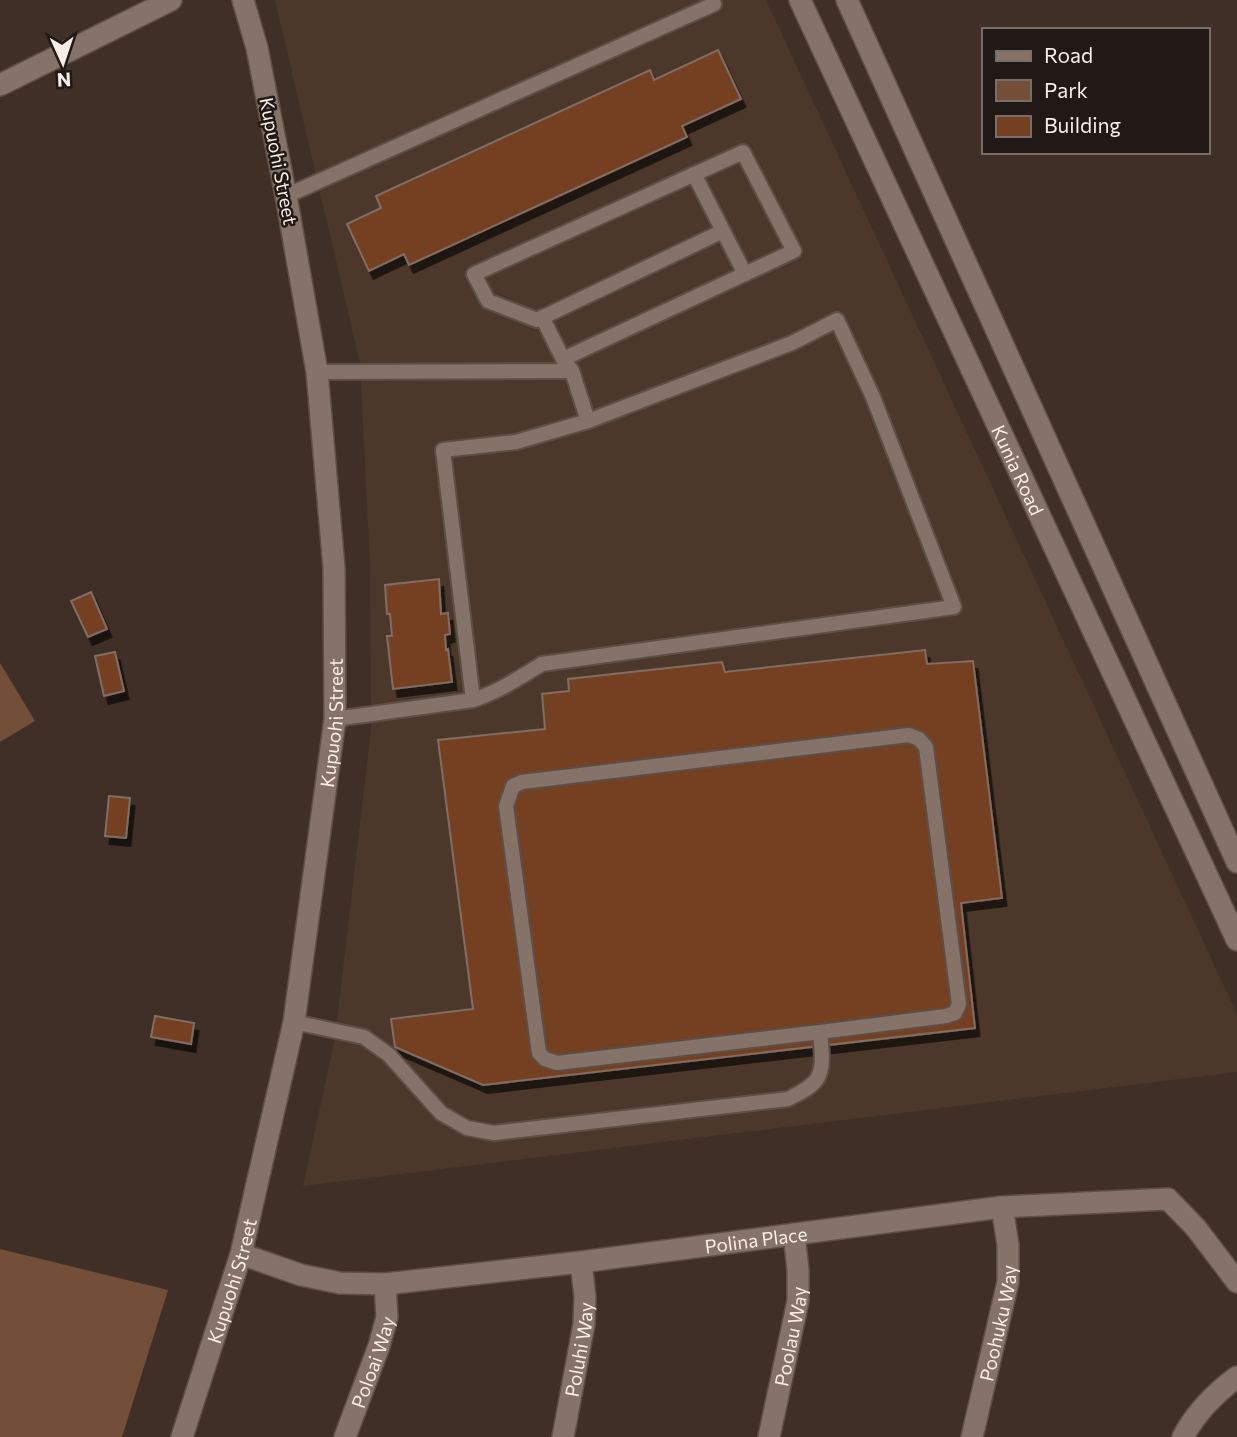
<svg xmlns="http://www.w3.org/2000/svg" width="1237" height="1437" viewBox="0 0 1237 1437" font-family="Commissioner,sans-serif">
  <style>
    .built { fill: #4c372b }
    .green { fill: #734e39 }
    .building { fill: #754021; stroke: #806d63; stroke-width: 2; filter: url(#shadow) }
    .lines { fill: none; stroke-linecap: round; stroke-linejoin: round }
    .lane-casing { stroke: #5d4f47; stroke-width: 18 }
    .street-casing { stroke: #5d4f47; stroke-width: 24 }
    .secondary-casing { stroke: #5d4f47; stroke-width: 24 }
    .lane { stroke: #857268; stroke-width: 14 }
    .street { stroke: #857268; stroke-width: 21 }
    .secondary { stroke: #857268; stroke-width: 21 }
    .labels { text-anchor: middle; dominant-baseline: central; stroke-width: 5; stroke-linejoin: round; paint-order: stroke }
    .street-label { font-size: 19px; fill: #f8ede7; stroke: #211915 }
  </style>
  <defs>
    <filter id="shadow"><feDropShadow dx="4.5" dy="8" stdDeviation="0" flood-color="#0009"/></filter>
  </defs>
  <rect width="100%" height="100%" fill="#3f2f27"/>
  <polygon class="built" points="275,0 766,0 1237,1014 1237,1072 303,1186 335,1038 371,729 370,567 360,363"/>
  <g class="green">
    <polygon points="0,663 35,721 0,742"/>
    <polygon points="0,1249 168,1290 122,1437 0,1437"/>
  </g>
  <g class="building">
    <polygon points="718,50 741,99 682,126 687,137 409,265 404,254 369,271 347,224 381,208 376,196 650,70 654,80"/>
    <polygon points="439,579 441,614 448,613 450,634 445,635 446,650 448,649 452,682 393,689 387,636 392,636 390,614 387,614 385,585"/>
    <polygon points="91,592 107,629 88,637 71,601"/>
    <polygon points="925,650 927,664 973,661 1002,898 961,903 975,1028 483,1085 395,1047 391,1019 473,1009 438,740 545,729 542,694 569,691 568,679 722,662 725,672"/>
    <polygon points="115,652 124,691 104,696 95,656"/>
    <polygon points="109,796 130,798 126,838 105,836"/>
    <polygon points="155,1016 194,1023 191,1044 151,1037"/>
  </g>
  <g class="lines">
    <defs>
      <g id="lane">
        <polyline points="694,174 745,274"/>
        <polyline points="286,196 714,4"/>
        <polyline points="542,317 563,359"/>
        <polyline points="572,371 588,421"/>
        <polyline points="317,372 572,371 563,359 794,251 743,152 474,274 488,301 537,320 723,231"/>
        <path d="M335,719L473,700C498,692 519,678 542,664L954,607L873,397L837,320L792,343L588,421L516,442L443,450L473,700"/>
        <path d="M294,1022L364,1037L389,1055L441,1113L467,1128L494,1133L788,1099C797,1094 811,1088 817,1079C825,1066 821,1046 820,1032L946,1016L955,1013L959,1004L926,747L919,739L909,735L522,782L513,786L506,806L539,1053L545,1059L557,1063L820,1032"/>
      </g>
      <g id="street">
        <polyline points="0,85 171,0"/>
        <path id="s1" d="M241,1254L301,1275L340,1283L385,1284L581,1262L1002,1207L1168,1199L1196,1228L1237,1282"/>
        <path id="s2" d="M345,1437L379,1346L387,1317L385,1284"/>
        <path id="s3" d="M563,1437L584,1324L585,1297L581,1262"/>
        <path id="s4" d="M769,1437L798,1301V1270L794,1234"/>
        <path id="s5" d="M972,1437L1008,1282V1245L1002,1207"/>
        <path d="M1183,1437C1196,1412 1214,1394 1237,1377"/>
      </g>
      <g id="secondary">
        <path id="s6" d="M800,0L1237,940"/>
        <polyline points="847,0 1237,862"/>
        <path id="s7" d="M182,1437L241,1254L294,1022L335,719L334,568L317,372L286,196L257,48L243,0"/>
      </g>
    </defs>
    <use href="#lane" class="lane-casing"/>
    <use href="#street" class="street-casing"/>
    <use href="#secondary" class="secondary-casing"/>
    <use href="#lane" class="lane"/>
    <use href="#street" class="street"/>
    <use href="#secondary" class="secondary"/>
  </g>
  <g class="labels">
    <g class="street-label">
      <text transform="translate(279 161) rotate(79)">Kupuohi Street</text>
      <text stroke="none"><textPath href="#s6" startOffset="518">Kunia Road</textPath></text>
      <text stroke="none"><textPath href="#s7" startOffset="732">Kupuohi Street</textPath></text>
      <text stroke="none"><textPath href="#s1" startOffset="522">Polina Place</textPath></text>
      <text stroke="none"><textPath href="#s7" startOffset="164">Kupuohi Street</textPath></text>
      <text stroke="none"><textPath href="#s5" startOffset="117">Poohuku Way</textPath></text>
      <text stroke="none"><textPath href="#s4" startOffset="103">Poolau Way</textPath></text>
      <text stroke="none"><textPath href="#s3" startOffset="89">Poluhi Way</textPath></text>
      <text stroke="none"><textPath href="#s2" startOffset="80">Poloai Way</textPath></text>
    </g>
  </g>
  <rect x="982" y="28" width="228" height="126" fill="#211915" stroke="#776e69" stroke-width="2"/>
  <rect x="996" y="51" width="35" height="10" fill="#857268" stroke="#776e69" stroke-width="2"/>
  <text x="1044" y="63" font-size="21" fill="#f8ede7">Road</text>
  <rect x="996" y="80" width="35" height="21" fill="#734e39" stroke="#776e69" stroke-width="2"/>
  <text x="1044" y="98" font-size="21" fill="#f8ede7">Park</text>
  <rect x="996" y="116" width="35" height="21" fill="#754021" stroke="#776e69" stroke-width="2"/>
  <text x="1044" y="133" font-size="21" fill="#f8ede7">Building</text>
  <g transform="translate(63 63) rotate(177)" stroke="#211915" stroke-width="5" paint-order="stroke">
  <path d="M0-5L12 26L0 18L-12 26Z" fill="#f8ede7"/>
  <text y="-10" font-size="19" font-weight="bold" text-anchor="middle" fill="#f8ede7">N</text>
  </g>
</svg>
